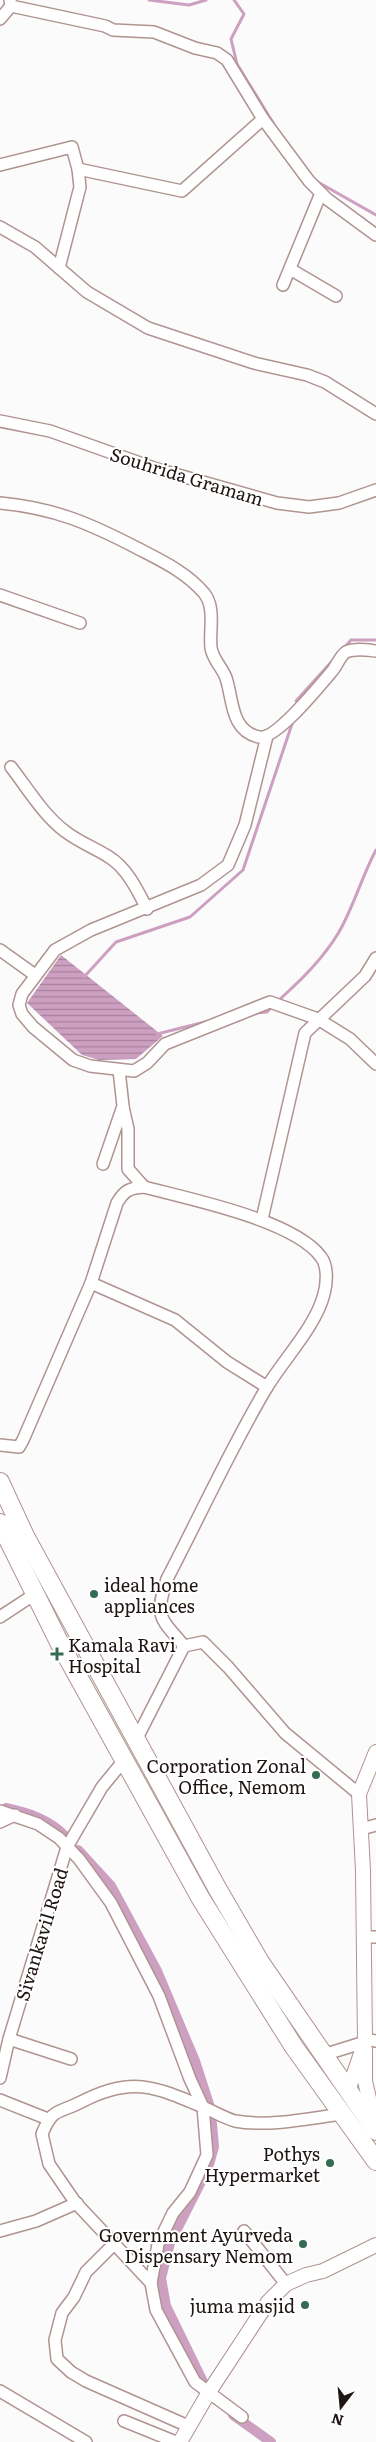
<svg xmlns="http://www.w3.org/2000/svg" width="376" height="2442" viewBox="0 0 376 2442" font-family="Literata,serif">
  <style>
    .water { fill: url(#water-rules) }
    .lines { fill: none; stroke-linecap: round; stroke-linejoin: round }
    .stream { stroke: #cda0c1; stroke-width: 3 }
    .canal { stroke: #cda0c1; stroke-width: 10 }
    .minor-casing { stroke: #af9490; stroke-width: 14 }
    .tertiary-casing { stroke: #af9490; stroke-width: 16 }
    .primary-casing { stroke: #af9490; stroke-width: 20 }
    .minor { stroke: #fff; stroke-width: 11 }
    .tertiary { stroke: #fff; stroke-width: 14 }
    .primary { stroke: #fff; stroke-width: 18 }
    .poi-dot { fill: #346b53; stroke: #fff; stroke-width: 2 }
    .labels { text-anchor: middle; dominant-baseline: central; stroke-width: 4; stroke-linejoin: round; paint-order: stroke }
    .street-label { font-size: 18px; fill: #1e1412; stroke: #fff }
    .poi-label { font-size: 18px; fill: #1e1412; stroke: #fff; text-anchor: end }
  </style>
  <defs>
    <pattern id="water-rules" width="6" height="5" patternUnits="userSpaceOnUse" patternTransform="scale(1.25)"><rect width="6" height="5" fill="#cda0c1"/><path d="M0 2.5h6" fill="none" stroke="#a6819b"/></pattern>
  </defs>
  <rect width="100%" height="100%" fill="#fbfbfb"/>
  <polygon class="water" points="61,955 163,1036 136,1059 99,1060 82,1055 27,1003"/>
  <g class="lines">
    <g class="stream">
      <polyline points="149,0 189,5 206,0"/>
      <polyline points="234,0 244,14 231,39 237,64 275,126"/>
      <polyline points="316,181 376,215"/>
      <polyline points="343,649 351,640 376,640"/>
      <polyline points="296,701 334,659"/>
      <polyline points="84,977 116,942 190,917 243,870 292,724"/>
      <path d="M278,1001C301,980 323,959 339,932C354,906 362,876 376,850"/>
      <polyline points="255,1013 267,1012 274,1005"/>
      <polyline points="157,1034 205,1022"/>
    </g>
    <g class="canal">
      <path d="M6,1808C28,1813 49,1819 65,1836"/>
      <polyline points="78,1850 111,1886 157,1971 195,2061 209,2104"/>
      <polyline points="205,2386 166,2306 161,2278 170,2243 208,2168 214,2147 211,2113"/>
      <polyline points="233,2415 271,2442"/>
    </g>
    <defs>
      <g id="minor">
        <polyline points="10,0 11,6 105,26 113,30 154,32 195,48 217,53 227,60 263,119 309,181 327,199 376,235"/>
        <polyline points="0,19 11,6"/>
        <polyline points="0,165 72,147 78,169 80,187 59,268"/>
        <polyline points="78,169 182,191 263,119"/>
        <polyline points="0,227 35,247 87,292 148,328 254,363 307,375 325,382 376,414"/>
        <polyline points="290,269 336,296"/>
        <polyline points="283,285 321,193"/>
        <polyline points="0,421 50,431 157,469 277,503 309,507 339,503 376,490"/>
        <path d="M0,503C55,508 91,524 139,549C162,561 186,572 204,593C216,608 209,630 211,648C213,660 222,667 226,678C233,698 230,731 259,737C276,740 321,684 333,670C337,665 340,656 346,652C355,648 367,650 376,651"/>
        <polyline points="0,595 80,623"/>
        <polyline points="267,736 245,825 228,865 201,885 91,930 55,950 22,994 19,1005 22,1014 33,1027 73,1060 90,1066 134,1071 147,1063 165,1044 270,1002 318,1019 350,1039 376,1064"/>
        <path d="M11,767C28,789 44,816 66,832C79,842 95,848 109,857C127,868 138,891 147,909"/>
        <polyline points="0,950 35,975"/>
        <polyline points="123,1107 128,1129 128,1169 144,1187"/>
        <polyline points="103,1164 123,1106 119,1070"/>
        <polyline points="262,1219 305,1033 365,976 376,958"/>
        <polyline points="91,1283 175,1320 227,1362 267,1387"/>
        <path d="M0,1445L19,1447L23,1440L91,1283L117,1203C124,1191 129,1188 144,1187C189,1199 294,1220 321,1257C328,1266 327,1283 324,1294C316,1326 284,1359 267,1387C230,1449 200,1516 167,1579C154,1618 160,1617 184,1646"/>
        <polyline points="0,1617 35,1594"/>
        <polyline points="136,1740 184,1646 203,1642 228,1667 285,1733 359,1794"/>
        <polyline points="0,1811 38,1824 59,1838 79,1859 111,1903 159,1996 190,2079 203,2107 207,2155 190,2192 173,2213 158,2244 151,2283 156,2310 195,2382 242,2417"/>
        <polyline points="0,1822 15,1815"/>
        <polyline points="361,1829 376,1825"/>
        <polyline points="363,1937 376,1937"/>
        <polyline points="9,2039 71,2059"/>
        <polyline points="365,2039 376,2041"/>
        <polyline points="323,2055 365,2042"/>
        <polyline points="0,2078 9,2039 67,1847 102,1787 125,1759"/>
        <polyline points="0,2100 48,2119"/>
        <polyline points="0,2231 36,2221 77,2203"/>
        <polyline points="244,2231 286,2284"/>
        <polyline points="113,2245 86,2272 74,2297 62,2313 55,2340 57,2359 71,2372 86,2381 188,2426"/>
        <path d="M151,2283L75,2202L49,2164L42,2134C53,2107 58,2114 81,2102C131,2076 154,2086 203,2107C213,2111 224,2118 235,2121C267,2127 308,2119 341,2114"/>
        <polyline points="0,2391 86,2442"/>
        <polyline points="124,2421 176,2442"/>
      </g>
      <g id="tertiary">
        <polyline points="365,2049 365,2081 375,2124"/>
        <polyline points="349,2088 365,2042 363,1871 359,1794 376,1752"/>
        <polyline points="180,2442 209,2392 268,2302 286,2284 306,2275 323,2271 376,2245"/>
      </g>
      <g id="primary">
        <polyline points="0,1482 25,1536 217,1888 260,1962 376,2131"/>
        <polyline points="0,1523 60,1644 201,1899 294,2047 376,2161"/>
      </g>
    </defs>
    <use href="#minor" class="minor-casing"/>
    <use href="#tertiary" class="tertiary-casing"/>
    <use href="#primary" class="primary-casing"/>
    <use href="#minor" class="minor"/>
    <use href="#tertiary" class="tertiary"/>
    <use href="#primary" class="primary"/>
  </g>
  <g class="poi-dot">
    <circle cx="94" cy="1594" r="5"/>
    <path d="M54.5 1646.5h5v5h5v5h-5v5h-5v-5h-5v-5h5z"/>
    <circle cx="316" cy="1775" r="5"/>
    <circle cx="330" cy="2163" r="5"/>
    <circle cx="303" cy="2244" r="5"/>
    <circle cx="305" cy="2305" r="5"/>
  </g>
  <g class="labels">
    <g class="street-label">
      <text transform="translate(187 476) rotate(17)">Souhrida Gramam</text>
      <text transform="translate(41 1934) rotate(-73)">Sivankavil Road</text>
    </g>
    <g class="poi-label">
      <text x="104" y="1584" text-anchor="start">ideal home<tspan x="104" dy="21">appliances</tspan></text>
      <text x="68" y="1644" text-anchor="start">Kamala Ravi<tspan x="68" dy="21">Hospital</tspan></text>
      <text x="306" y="1765">Corporation Zonal<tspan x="306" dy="21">Office, Nemom</tspan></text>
      <text x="320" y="2153">Pothys<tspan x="320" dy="21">Hypermarket</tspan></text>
      <text x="293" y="2234">Government Ayurveda<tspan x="293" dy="21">Dispensary Nemom</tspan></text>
      <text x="295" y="2305">juma masjid</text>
    </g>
  </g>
  <g transform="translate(341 2407) rotate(196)" stroke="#ffffff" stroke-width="4" paint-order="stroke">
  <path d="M0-4L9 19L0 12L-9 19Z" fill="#1e1412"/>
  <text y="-8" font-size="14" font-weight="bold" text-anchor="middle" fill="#1e1412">N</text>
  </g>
</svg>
